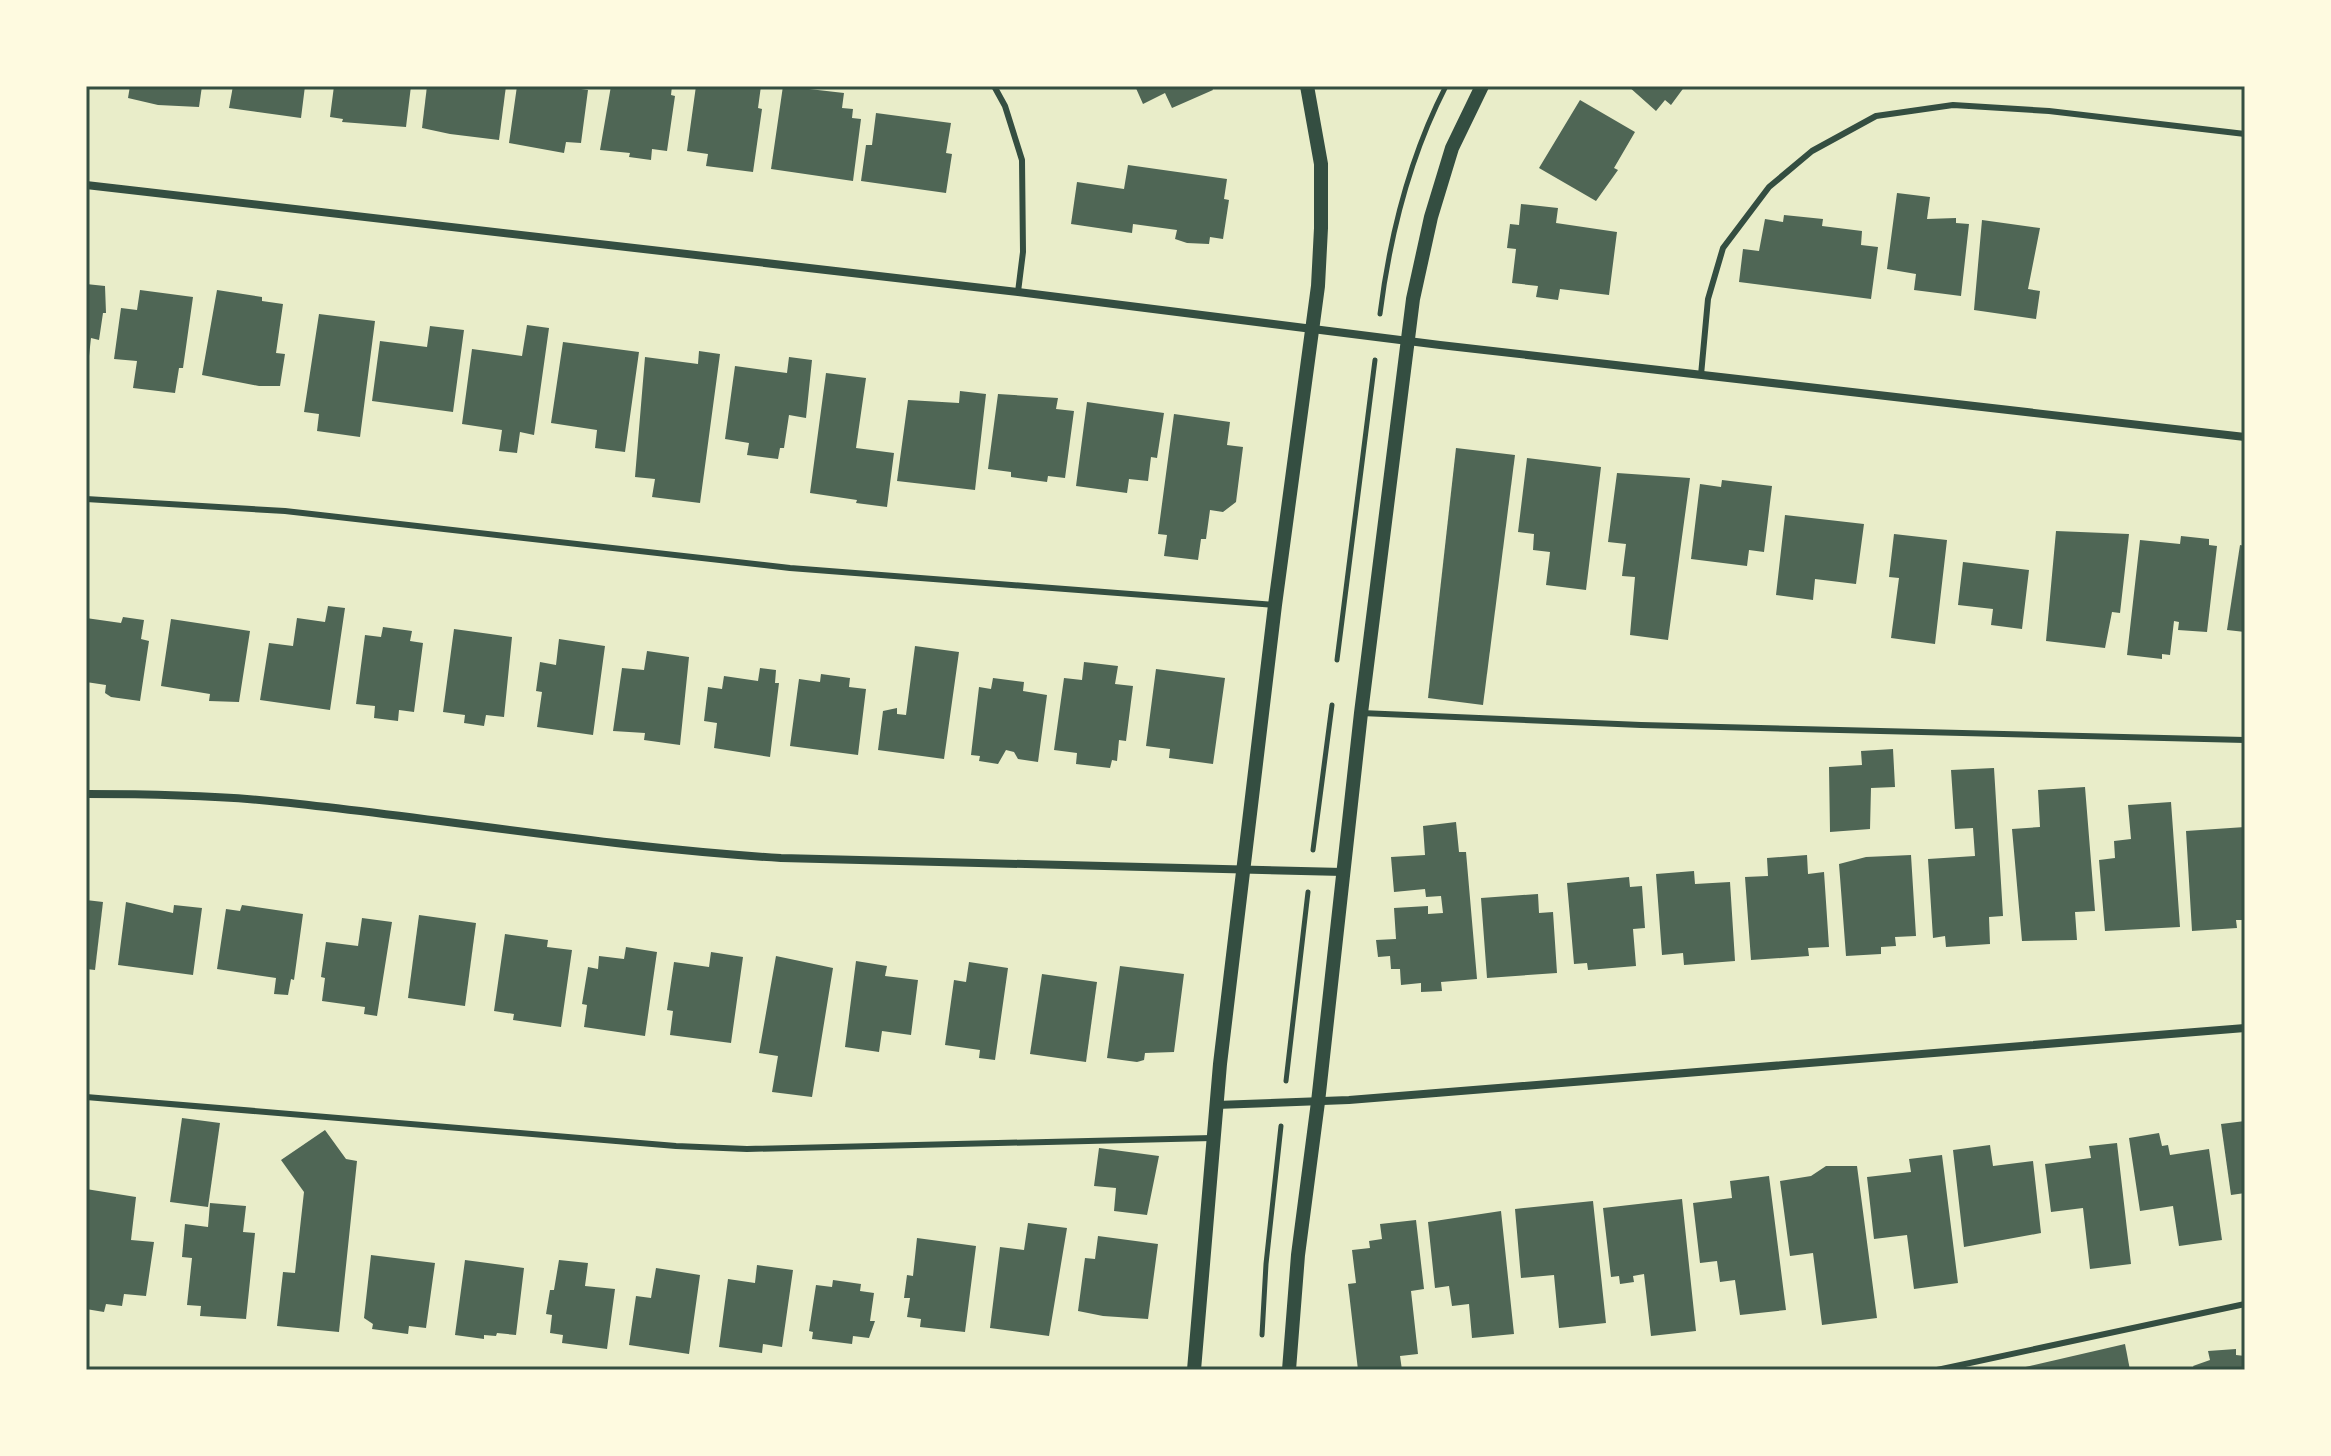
<svg xmlns="http://www.w3.org/2000/svg" width="2331" height="1456" viewBox="0 0 2331 1456" font-family="'Golos Text',sans-serif">
  <style>
    .building { fill: #4f6655 }
    .lines { fill: none; stroke-linecap: round; stroke-linejoin: round }
    .path { stroke: #344e41; stroke-width: 5 }
    .service { stroke: #344e41; stroke-width: 6 }
    .minor { stroke: #344e41; stroke-width: 8 }
    .tertiary { stroke: #344e41; stroke-width: 14 }
    .neatline { fill: none; stroke: #344e41; stroke-width: 3 }
  </style>
  <rect width="100%" height="100%" fill="#e9edc9"/>
  <g class="building">
    <polygon points="130,86 202,86 199,107 158,105 128,98"/>
    <polygon points="233,86 305,86 301,118 229,108"/>
    <polygon points="334,86 411,86 406,127 342,122 343,119 330,117"/>
    <polygon points="427,86 506,86 499,140 450,134 422,128"/>
    <polygon points="517,86 581,86 581,89 588,90 581,143 566,142 564,153 509,143"/>
    <polygon points="611,86 672,86 671,95 675,96 667,151 652,149 651,160 629,157 630,153 600,150"/>
    <polygon points="696,86 761,86 758,108 762,109 753,172 706,166 708,154 687,151"/>
    <polygon points="783,86 844,93 842,108 853,109 852,118 861,119 853,181 771,169"/>
    <polygon points="1135,86 1211,86 1213,90 1172,108 1165,93 1143,104"/>
    <polygon points="1628,86 1685,86 1671,105 1665,100 1656,111"/>
    <polygon points="1580,100 1635,132 1614,168 1618,170 1596,201 1539,168"/>
    <polygon points="876,113 951,123 946,153 952,154 946,193 861,181 866,145 872,145"/>
    <polygon points="1128,165 1227,179 1224,199 1229,200 1223,239 1210,237 1209,244 1187,243 1175,239 1177,230 1133,224 1132,233 1071,224 1077,182 1124,189"/>
    <polygon points="1897,193 1930,197 1927,219 1956,218 1956,223 1969,224 1961,296 1914,290 1916,274 1887,269"/>
    <polygon points="1521,204 1558,208 1556,223 1617,232 1609,295 1560,289 1558,300 1536,297 1538,286 1512,283 1516,249 1507,248 1510,224 1519,225"/>
    <polygon points="1784,215 1823,219 1822,226 1862,231 1861,245 1878,247 1871,299 1739,282 1743,249 1759,251 1765,219 1783,222"/>
    <polygon points="1982,220 2040,228 2028,289 2040,291 2036,319 1974,310"/>
    <polygon points="86,284 105,286 106,313 103,313 99,340 91,338 88,365 86,365"/>
    <polygon points="140,290 193,297 183,368 179,368 175,393 133,388 137,361 114,359 121,308 137,310"/>
    <polygon points="217,290 262,297 262,301 283,304 276,353 285,354 280,386 259,386 202,375"/>
    <polygon points="319,314 375,321 360,437 317,431 319,414 304,412"/>
    <polygon points="527,325 549,328 534,435 520,432 517,453 499,451 502,430 462,424 472,349 522,356"/>
    <polygon points="430,326 464,330 453,412 372,401 380,341 427,347"/>
    <polygon points="563,342 639,352 625,452 595,448 597,430 551,423"/>
    <polygon points="699,351 720,354 700,503 652,497 655,479 635,477 645,357 698,364"/>
    <polygon points="789,357 812,360 806,418 789,415 784,448 780,448 778,459 747,455 749,443 725,439 735,366 787,373"/>
    <polygon points="826,373 866,378 856,448 894,453 887,507 856,503 857,500 810,493"/>
    <polygon points="960,391 986,394 975,490 897,481 908,400 959,403"/>
    <polygon points="998,394 1058,398 1056,409 1074,411 1065,478 1048,476 1047,482 1011,477 1011,472 988,469"/>
    <polygon points="1087,402 1164,413 1157,458 1151,457 1148,481 1129,479 1127,493 1076,486"/>
    <polygon points="1174,414 1230,422 1227,445 1243,447 1236,502 1223,512 1210,510 1206,539 1201,539 1198,560 1164,556 1167,535 1158,534"/>
    <polygon points="1456,448 1515,455 1483,705 1428,698"/>
    <polygon points="1527,458 1601,467 1586,590 1546,585 1550,552 1533,550 1534,534 1518,532"/>
    <polygon points="1617,473 1690,478 1668,640 1630,635 1635,577 1622,576 1626,544 1608,542"/>
    <polygon points="1722,480 1772,486 1764,552 1749,550 1747,566 1691,559 1700,484 1721,487"/>
    <polygon points="1785,515 1864,524 1856,584 1815,579 1813,600 1776,595"/>
    <polygon points="2056,531 2129,534 2120,613 2112,612 2105,648 2046,641"/>
    <polygon points="1894,534 1947,540 1935,644 1891,638 1899,578 1889,577"/>
    <polygon points="2181,536 2209,539 2209,545 2217,546 2207,632 2178,630 2179,622 2174,621 2170,655 2162,654 2162,659 2127,655 2140,540 2180,544"/>
    <polygon points="2240,545 2245,546 2245,632 2227,630"/>
    <polygon points="1963,562 2029,570 2022,629 1991,625 1993,609 1958,605"/>
    <polygon points="328,606 345,608 330,710 260,700 269,643 293,646 297,618 325,622"/>
    <polygon points="123,617 144,620 141,639 149,641 140,701 111,697 105,693 106,685 86,682 86,618 121,623"/>
    <polygon points="171,619 250,631 239,702 209,701 210,694 161,686"/>
    <polygon points="383,627 412,631 410,641 423,643 414,712 399,710 398,721 374,718 375,706 356,704 365,635 381,637"/>
    <polygon points="454,629 512,637 504,717 486,715 484,726 464,723 465,715 443,712"/>
    <polygon points="559,639 605,646 593,735 537,727 542,692 536,691 540,662 556,665"/>
    <polygon points="915,646 959,652 944,759 878,750 883,711 897,708 897,714 906,715"/>
    <polygon points="647,651 689,657 680,745 644,740 645,733 613,731 622,668 644,670"/>
    <polygon points="1084,662 1118,666 1115,684 1133,686 1126,741 1119,740 1117,761 1112,760 1110,768 1076,764 1077,753 1054,750 1064,678 1082,680"/>
    <polygon points="760,668 776,670 775,683 779,683 770,757 714,748 717,723 704,721 708,687 722,689 724,676 758,681"/>
    <polygon points="1156,669 1225,678 1213,764 1169,758 1170,749 1146,746"/>
    <polygon points="821,674 850,678 849,687 866,689 858,755 790,746 799,679 820,682"/>
    <polygon points="993,678 1024,682 1023,691 1047,695 1038,762 1018,759 1014,752 1006,750 998,764 979,761 980,756 971,755 979,687 991,689"/>
    <polygon points="1893,749 1895,787 1871,788 1870,829 1830,832 1829,767 1862,765 1861,751"/>
    <polygon points="1994,768 2003,916 1989,917 1990,944 1946,947 1945,936 1933,938 1928,859 1975,856 1973,828 1955,829 1951,770"/>
    <polygon points="2085,787 2095,911 2075,912 2077,940 2022,941 2012,829 2040,827 2038,790"/>
    <polygon points="2171,802 2180,927 2105,931 2099,860 2115,858 2114,841 2131,839 2128,805"/>
    <polygon points="1456,822 1459,852 1466,852 1477,979 1441,982 1442,991 1421,992 1421,983 1401,985 1400,969 1391,969 1390,956 1378,957 1376,940 1396,939 1394,908 1428,906 1428,914 1443,913 1441,896 1426,897 1425,889 1394,892 1391,857 1425,855 1423,826"/>
    <polygon points="2245,827 2245,920 2236,920 2237,928 2192,931 2186,831"/>
    <polygon points="1807,855 1808,874 1824,872 1829,947 1808,948 1809,956 1751,960 1745,877 1768,876 1767,858"/>
    <polygon points="1911,855 1916,936 1895,937 1896,946 1881,947 1881,954 1846,956 1839,864 1866,857"/>
    <polygon points="1694,871 1695,884 1730,882 1735,961 1684,965 1683,953 1662,955 1656,874"/>
    <polygon points="1629,877 1630,887 1642,886 1645,928 1633,929 1636,966 1588,970 1587,963 1574,964 1567,883"/>
    <polygon points="1538,894 1539,913 1553,912 1557,973 1487,978 1481,898"/>
    <polygon points="86,900 103,902 95,970 86,969"/>
    <polygon points="126,902 173,913 174,905 202,908 193,975 118,965"/>
    <polygon points="242,905 303,914 294,980 291,979 288,995 274,994 276,978 217,969 226,909 240,911"/>
    <polygon points="419,915 476,923 465,1006 408,998"/>
    <polygon points="362,918 392,922 377,1016 364,1014 365,1007 322,1001 325,978 321,977 326,942 358,946"/>
    <polygon points="505,934 548,940 547,947 572,950 561,1027 513,1020 514,1014 494,1011"/>
    <polygon points="626,947 657,952 645,1036 584,1027 587,1005 582,1004 588,967 598,969 599,956 624,959"/>
    <polygon points="711,952 743,957 731,1043 670,1035 673,1011 667,1010 674,962 709,967"/>
    <polygon points="776,956 833,968 812,1097 772,1092 778,1056 759,1053"/>
    <polygon points="856,961 887,966 885,976 918,980 911,1035 882,1031 879,1052 845,1047"/>
    <polygon points="969,962 1008,968 995,1060 979,1058 980,1050 945,1045 954,980 966,982"/>
    <polygon points="1120,966 1184,974 1174,1052 1145,1053 1144,1060 1137,1062 1107,1058"/>
    <polygon points="1042,974 1097,982 1086,1062 1030,1054"/>
    <polygon points="182,1118 220,1123 208,1207 170,1202"/>
    <polygon points="2245,1121 2245,1193 2231,1195 2221,1124"/>
    <polygon points="325,1130 346,1159 357,1161 339,1332 277,1326 283,1272 295,1273 304,1192 281,1160"/>
    <polygon points="2159,1133 2162,1146 2168,1145 2170,1155 2209,1149 2222,1240 2179,1246 2173,1206 2140,1211 2129,1138"/>
    <polygon points="2117,1143 2131,1264 2090,1269 2083,1208 2051,1212 2045,1164 2091,1158 2089,1146"/>
    <polygon points="1990,1145 1993,1166 2033,1161 2041,1233 1964,1247 1953,1150"/>
    <polygon points="1099,1148 1159,1156 1147,1215 1114,1211 1116,1188 1094,1186"/>
    <polygon points="1942,1155 1958,1283 1914,1289 1907,1235 1874,1239 1867,1177 1911,1172 1909,1159"/>
    <polygon points="1826,1166 1857,1166 1877,1318 1822,1325 1813,1253 1790,1256 1780,1181 1811,1176"/>
    <polygon points="1769,1176 1786,1310 1740,1315 1735,1280 1720,1282 1717,1261 1700,1263 1693,1203 1732,1198 1730,1181"/>
    <polygon points="86,1189 136,1197 131,1240 154,1242 146,1296 124,1294 122,1306 106,1304 104,1312 86,1309"/>
    <polygon points="1682,1199 1696,1331 1651,1336 1644,1274 1633,1276 1634,1282 1620,1284 1619,1276 1611,1277 1603,1208"/>
    <polygon points="1593,1201 1606,1323 1559,1328 1554,1275 1521,1278 1515,1209"/>
    <polygon points="210,1203 246,1206 243,1232 255,1233 246,1319 200,1316 201,1306 187,1305 192,1258 182,1257 185,1224 208,1227"/>
    <polygon points="1501,1211 1514,1334 1472,1338 1469,1304 1452,1306 1449,1286 1435,1288 1428,1222"/>
    <polygon points="1416,1220 1424,1289 1411,1291 1418,1354 1400,1356 1402,1370 1358,1370 1348,1284 1356,1283 1352,1250 1370,1248 1369,1241 1382,1239 1380,1224"/>
    <polygon points="1028,1223 1067,1228 1049,1336 990,1328 1000,1247 1024,1250"/>
    <polygon points="1098,1236 1158,1244 1148,1319 1103,1316 1078,1311 1085,1258 1095,1259"/>
    <polygon points="917,1238 976,1246 965,1332 920,1327 921,1319 907,1317 910,1298 904,1298 907,1275 913,1276"/>
    <polygon points="371,1255 435,1263 426,1328 409,1326 408,1334 372,1329 373,1324 364,1318"/>
    <polygon points="465,1260 524,1268 516,1335 497,1333 496,1336 484,1335 484,1339 455,1335"/>
    <polygon points="559,1260 588,1263 585,1286 615,1289 607,1349 562,1343 563,1335 550,1333 552,1315 546,1314 550,1290 554,1290"/>
    <polygon points="757,1265 793,1270 782,1347 763,1344 762,1353 719,1347 728,1279 755,1283"/>
    <polygon points="656,1268 700,1275 689,1354 629,1345 636,1296 651,1298"/>
    <polygon points="833,1280 861,1284 860,1291 874,1293 870,1321 875,1321 869,1338 853,1336 852,1344 812,1339 813,1332 809,1331 816,1285 832,1287"/>
    <polygon points="2125,1344 2130,1370 2017,1370 2017,1369"/>
    <polygon points="2236,1349 2236,1355 2245,1356 2245,1370 2195,1370 2193,1366 2210,1360 2208,1351"/>
  </g>
  <g class="lines">
    <g class="path">
      <path d="M1380,314C1390,234 1409,158 1446,86"/>
      <polyline points="1337,660 1375,360"/>
      <polyline points="1313,850 1332,705"/>
      <polyline points="1286,1081 1308,892"/>
      <polyline points="1262,1335 1266,1264 1281,1126"/>
    </g>
    <g class="service">
      <polyline points="994,86 1005,106 1022,160 1023,252 1018,292"/>
      <polyline points="1701,375 1708,299 1723,248 1769,187 1812,151 1876,116 1953,105 2049,111 2245,134"/>
      <polyline points="86,499 285,511 790,568 1275,605"/>
      <polyline points="1361,713 1641,725 2245,740"/>
      <polyline points="86,1097 676,1146 747,1149 1212,1138"/>
      <polyline points="1937,1370 2245,1304"/>
    </g>
    <g class="minor">
      <polyline points="86,185 1018,292 1440,345 2245,437"/>
      <path d="M86,794C151,794 216,795 280,802C447,819 613,848 781,858L1343,872"/>
      <polyline points="1216,1105 1349,1100 2245,1028"/>
    </g>
    <g class="tertiary">
      <polyline points="1194,1370 1220,1064 1275,605 1318,286 1321,228 1321,164 1307,86"/>
      <polyline points="1289,1370 1298,1255 1318,1102 1361,713 1413,299 1431,217 1452,148 1482,86"/>
    </g>
  </g>
  <rect width="2331" height="1456" fill="none" stroke="#fefae0" stroke-width="176"/>
  <rect x="88" y="88" width="2155" height="1280" class="neatline"/>
</svg>
